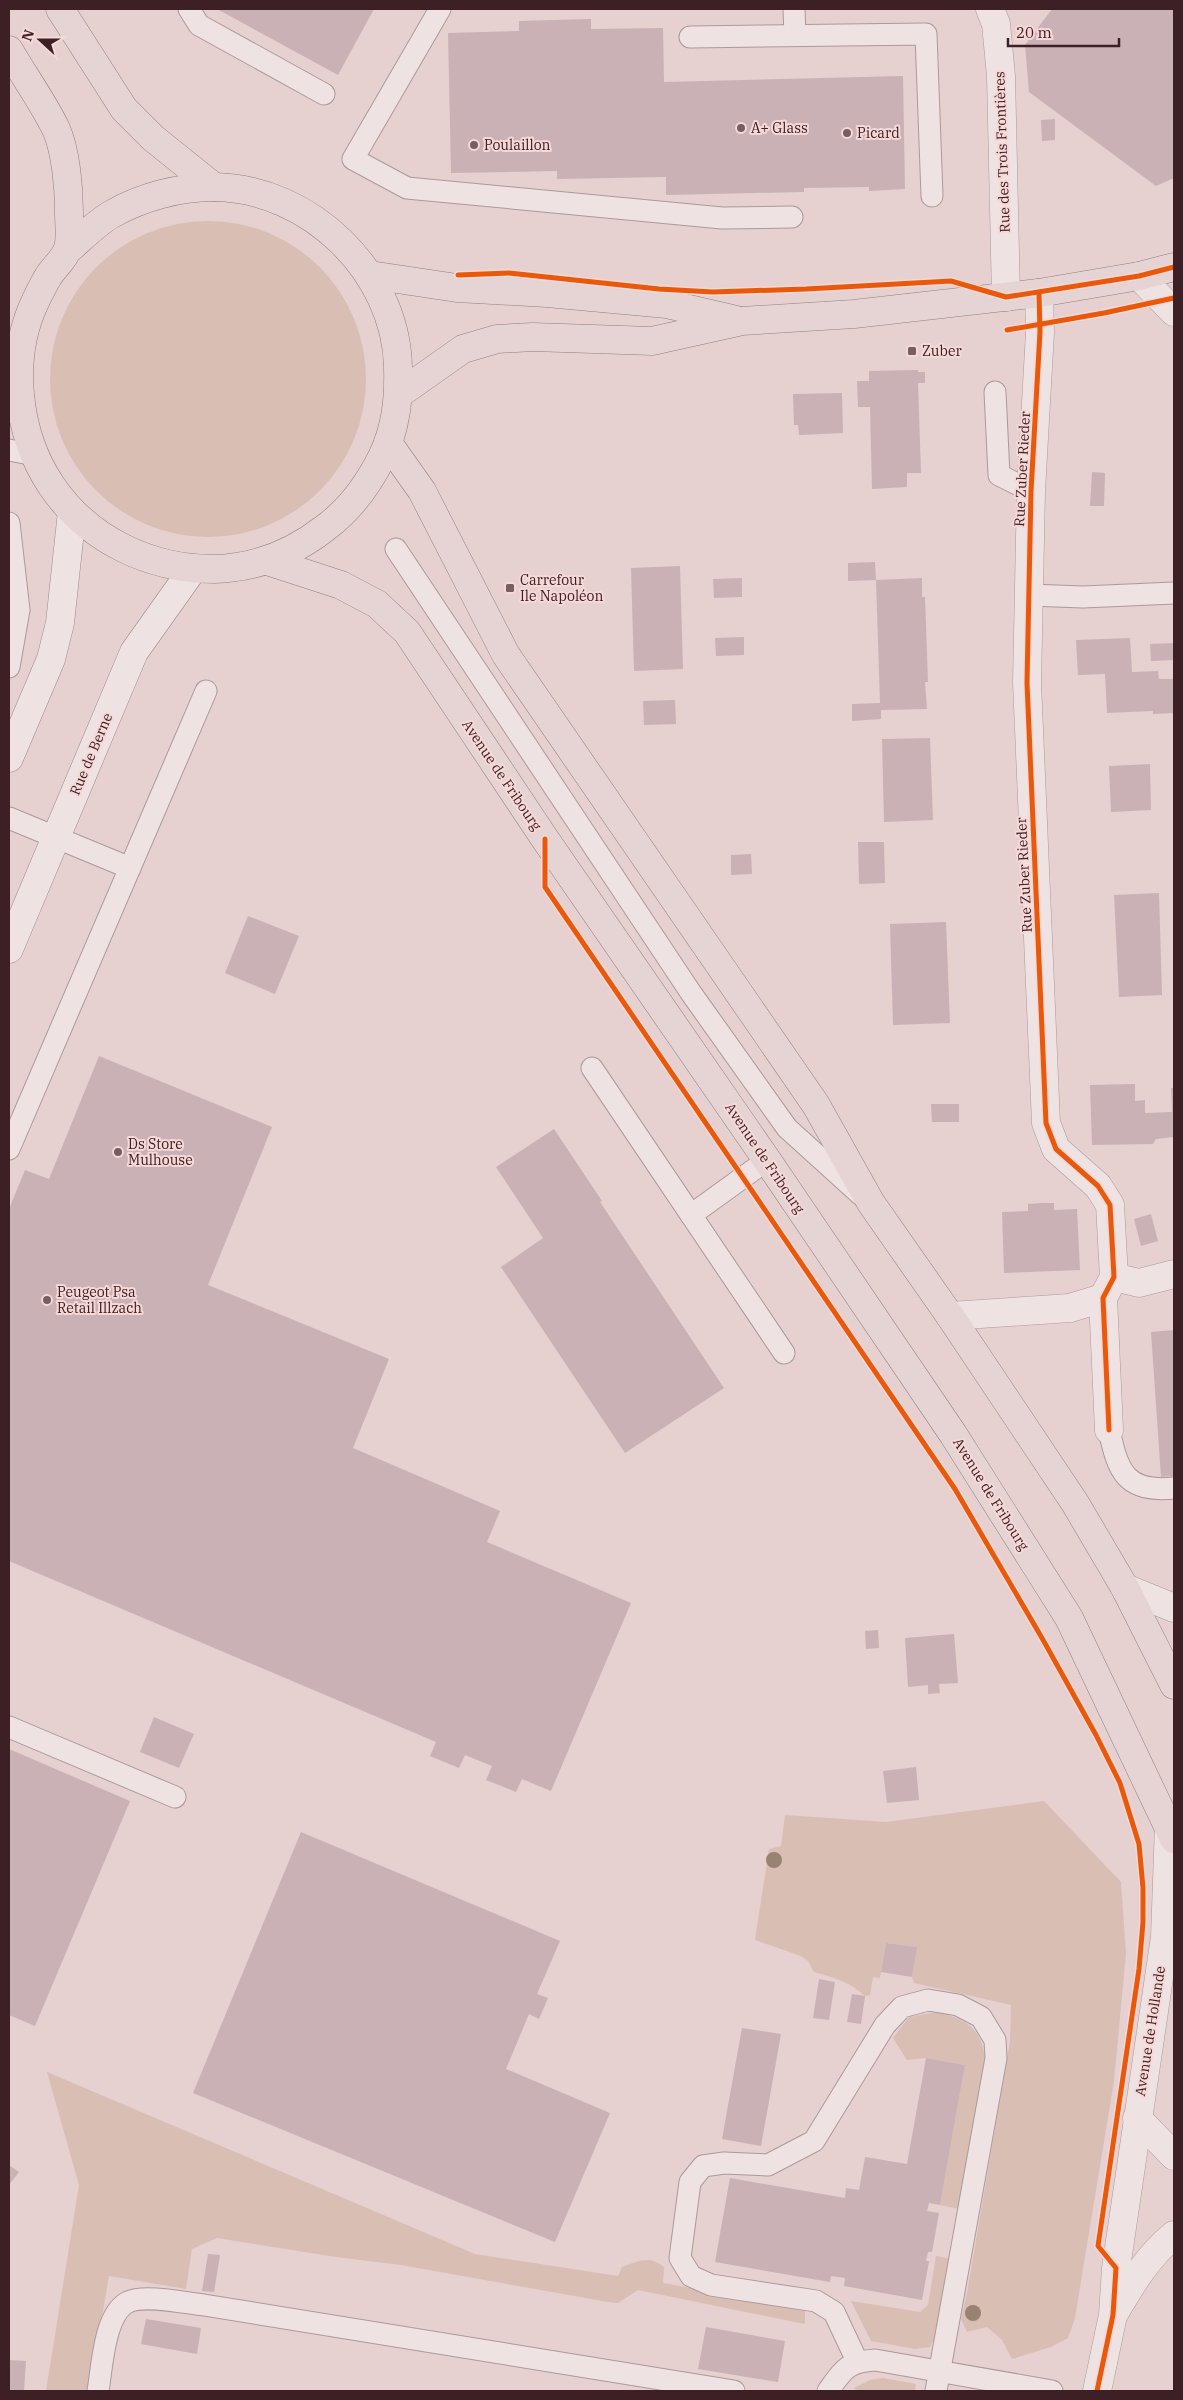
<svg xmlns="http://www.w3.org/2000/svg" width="1183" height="2400" viewBox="0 0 1183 2400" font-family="'IBM Plex Serif',serif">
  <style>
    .green { fill: #d9beb3 }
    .building { fill: #cab1b5 }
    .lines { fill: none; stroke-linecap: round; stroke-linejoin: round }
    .lane-casing { stroke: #ac999a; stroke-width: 23 }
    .street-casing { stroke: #ac999a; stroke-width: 29 }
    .secondary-casing { stroke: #9c888a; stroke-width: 29 }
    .primary-casing { stroke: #918081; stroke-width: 29 }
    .lane { stroke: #eee2e2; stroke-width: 21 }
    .street { stroke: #eee2e2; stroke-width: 28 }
    .secondary { stroke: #eee2e2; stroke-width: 28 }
    .primary { stroke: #e6d3d3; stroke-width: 28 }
    .cycleway-casing { stroke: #f6d8d7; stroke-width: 8 }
    .cycleway { stroke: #e8590c; stroke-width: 5 }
    .tree { fill: #988272 }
    .poi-dot { fill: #785e62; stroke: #f6d8d7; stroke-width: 2 }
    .labels { text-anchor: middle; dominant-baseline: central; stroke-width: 4; stroke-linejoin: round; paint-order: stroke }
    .poi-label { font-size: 14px; fill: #3c2026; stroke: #f6d8d7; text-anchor: start }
    .street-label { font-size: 14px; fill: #3c2026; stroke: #f6d8d7 }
  </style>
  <rect width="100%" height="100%" fill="#e6d0d0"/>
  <g class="green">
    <circle cx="208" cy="379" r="158"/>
    <path d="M1044,1801L1121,1882L1126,1954L1114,2081L1075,2318L1068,2338L1051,2347L1012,2359L1002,2340L987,2327L967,2332L961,2319L967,2293L1010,2041L1011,2005L914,1983L912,1977L916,1947L886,1943L880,1978L873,1977L870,1995L865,1996C850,1982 833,1977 814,1972L808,1961L801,1956L755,1940L769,1849L781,1846L785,1815L886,1822Z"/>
    <path d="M938,2012C965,2019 982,2028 985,2059L959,2209L940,2205L965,2065L926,2058L907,2060L893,2038L909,2017Z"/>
    <path d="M47,2072L475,2254L618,2276L622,2267C639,2261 648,2255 664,2267L663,2283L805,2308V2324L638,2290L618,2303L608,2302L401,2265L336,2257L217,2238L192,2249L186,2289L109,2276L89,2391H46L79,2185Z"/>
    <polygon points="936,2256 952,2259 938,2332 930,2347 915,2349 871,2341 851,2301 920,2312 928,2305"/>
    <polygon points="883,2378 916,2384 915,2391 857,2391 854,2388 870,2380"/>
  </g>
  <g class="building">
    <polygon points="217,9 374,9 338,75"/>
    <polygon points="1052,9 1174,9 1174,178 1156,186 1029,92 1025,45"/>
    <polygon points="591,19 591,29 663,28 664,82 903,76 905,189 869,191 869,187 804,188 804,192 666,195 666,177 557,179 557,171 451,173 448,33 519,31 519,21"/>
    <polygon points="1055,119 1055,140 1042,141 1041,120"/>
    <polygon points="918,370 918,372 925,372 925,383 918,383 921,473 907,473 907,487 872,489 870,407 858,407 857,381 869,381 869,371"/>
    <polygon points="842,393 843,433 799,435 798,425 794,425 793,394"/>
    <polygon points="1092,472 1105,473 1104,506 1090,506"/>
    <polygon points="875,562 876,580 922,578 922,597 925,597 928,682 925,682 927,709 881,710 881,719 852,721 852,704 880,703 876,580 848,581 848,563"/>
    <polygon points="680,566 683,669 634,671 631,568"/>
    <polygon points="742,578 742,597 714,598 713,579"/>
    <polygon points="744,637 744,655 716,656 715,638"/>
    <polygon points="1130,638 1132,672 1158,671 1159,679 1174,679 1174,713 1153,714 1153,711 1107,713 1105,674 1078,675 1076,640"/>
    <polygon points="1174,643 1174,660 1151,661 1150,644"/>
    <polygon points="675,700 676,724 644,725 643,701"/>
    <polygon points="930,738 933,820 884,822 882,739"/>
    <polygon points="1150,764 1151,810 1111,812 1109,766"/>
    <polygon points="858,842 884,842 885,883 859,884"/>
    <polygon points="751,854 752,874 731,875 731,855"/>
    <polygon points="1159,893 1162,995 1119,997 1114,895"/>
    <polygon points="248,916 299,936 275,994 225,973"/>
    <polygon points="946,922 950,1023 893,1025 890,924"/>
    <polygon points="99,1056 272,1127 208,1285 389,1359 353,1448 500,1511 487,1542 631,1603 551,1791 522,1779 516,1792 486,1780 492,1766 465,1755 459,1768 430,1756 436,1742 9,1561 9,1209 25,1170 49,1179"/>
    <polygon points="1135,1084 1135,1101 1145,1100 1145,1113 1172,1112 1171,1088 1174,1088 1174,1137 1156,1139 1153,1144 1092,1145 1090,1085"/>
    <polygon points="931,1104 959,1104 959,1122 932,1122"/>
    <polygon points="554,1129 602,1201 600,1202 724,1388 625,1453 501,1267 543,1238 496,1167"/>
    <polygon points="1041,1203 1054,1203 1054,1210 1077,1209 1080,1270 1004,1273 1002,1212 1028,1211 1028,1204"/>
    <polygon points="1151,1214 1158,1241 1141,1246 1134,1219"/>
    <polygon points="1174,1330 1174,1476 1161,1477 1151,1332"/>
    <polygon points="878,1630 879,1648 866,1649 865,1631"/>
    <polygon points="954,1634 958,1683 939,1684 940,1693 928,1694 928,1685 908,1687 905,1638"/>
    <polygon points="154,1717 194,1734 179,1768 140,1752"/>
    <polygon points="9,1749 130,1801 35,2026 9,2015"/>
    <polygon points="916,1767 919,1800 887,1803 883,1771"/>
    <polygon points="301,1832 560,1941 537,1994 548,1998 539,2019 529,2014 506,2069 610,2113 555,2242 193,2093"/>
    <polygon points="886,1943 917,1947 912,1977 881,1972"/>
    <polygon points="819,1979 835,1982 829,2020 813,2018"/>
    <polygon points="852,1994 865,1996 861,2024 847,2022"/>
    <polygon points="742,2028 781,2034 761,2146 722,2139"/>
    <polygon points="926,2058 965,2065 940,2205 929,2203 927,2211 939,2213 932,2252 928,2252 926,2261 929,2261 922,2300 844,2286 845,2278 831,2276 830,2282 715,2262 730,2178 845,2198 846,2188 859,2190 865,2157 907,2164"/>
    <polygon points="9,2165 19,2172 9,2185"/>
    <polygon points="208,2254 220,2255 214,2292 202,2291"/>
    <polygon points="146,2319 201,2328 197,2354 141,2344"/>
    <polygon points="706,2327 785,2341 778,2382 698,2369"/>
    <polygon points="9,2360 26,2361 24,2391 9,2391"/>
  </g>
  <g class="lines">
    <defs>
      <g id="lane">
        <polyline points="189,9 199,25 324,94"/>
        <polyline points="440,9 353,159 407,188 722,218 792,217"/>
        <polyline points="794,9 795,35"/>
        <polyline points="690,37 926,34 932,196"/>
        <polyline points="995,392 999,475 1031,491"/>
        <polyline points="9,450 35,455"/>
        <polyline points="9,523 19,610 9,667"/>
        <polyline points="396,549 691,993 787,1128 861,1195"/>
        <polyline points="1029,595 1083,597 1174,593"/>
        <polyline points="9,818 130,868"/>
        <polyline points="592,1068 784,1353"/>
        <polyline points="9,1149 206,691"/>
        <polyline points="691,1215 767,1160"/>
        <path d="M1109,1430C1118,1471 1125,1493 1174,1488"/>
        <polyline points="9,1727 175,1797"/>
        <polyline points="857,2361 834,2312 816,2301 711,2285 691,2276 680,2258 690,2182 703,2166 724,2163 768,2165 814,2141 885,2025 902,2007 928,2000 958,2005 981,2017 995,2040 996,2058 936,2391"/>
        <path d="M98,2391C102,2368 104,2314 128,2302C145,2294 185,2303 204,2305L734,2391"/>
        <path d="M828,2391C844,2369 847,2362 875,2360L1052,2391"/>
      </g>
      <g id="street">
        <polyline points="990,9 996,24 1001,76 1006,297"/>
        <polyline points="1139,276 1174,312"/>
        <polyline points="1039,293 1040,332 1031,491 1027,683 1046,1123 1056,1149 1098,1186 1110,1205 1114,1277 1103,1298 1109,1430"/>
        <polyline points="1114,1277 1139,1283 1174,1274"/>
        <polyline points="950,1316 1070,1308 1103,1298"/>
        <polyline points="1125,1588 1174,1608"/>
        <polyline points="1137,2118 1174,2156"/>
        <path d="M1115,2312C1132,2283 1148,2256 1174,2235"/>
        <polyline points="1097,2391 1113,2315 1116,2268 1165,1937 1169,1825"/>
      </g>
      <g id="secondary">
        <polyline points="9,758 51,659 60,623 72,512"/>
        <polyline points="9,949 134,652 193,569"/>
      </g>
      <g id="primary">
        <polyline points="60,9 124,109 153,138 214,187"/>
        <path d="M9,50C24,76 43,102 56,129C66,151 69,189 69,213C69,224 71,238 68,248C65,259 53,268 48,277C43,285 39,294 35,302C8,359 17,434 51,485C88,540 150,569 214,569C255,568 293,553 325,528C351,509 368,485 382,457C396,428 399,399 398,367C396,272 310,188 214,187C179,187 142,197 112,214C96,223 82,238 68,250"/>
        <polyline points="370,275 457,288 547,293 667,304 736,320"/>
        <polyline points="399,394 463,349 497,339 533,337 652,341 742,321 854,314 1039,293 1139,276 1174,267"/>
        <polyline points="388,443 422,491 506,655 816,1105 871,1203 950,1316 1075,1503 1125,1588 1174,1685"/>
        <polyline points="267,561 341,585 377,604 407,632 545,839 767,1160 953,1434 1069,1618 1174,1839"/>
      </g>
    </defs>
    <use href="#lane" class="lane-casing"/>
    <use href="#street" class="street-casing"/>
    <use href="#secondary" class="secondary-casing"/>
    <use href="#primary" class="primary-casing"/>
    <use href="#lane" class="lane"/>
    <use href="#street" class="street"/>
    <use href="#secondary" class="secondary"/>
    <use href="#primary" class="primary"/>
    <defs>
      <g id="cycleway">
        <polyline points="458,275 509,273 659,289 713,292 806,289 951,281 1006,297 1139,276 1174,267"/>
        <polyline points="1039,293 1040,332 1031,491 1027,683 1046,1123 1056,1149 1098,1186 1110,1205 1114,1277 1103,1298 1109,1430"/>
        <polyline points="1007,330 1104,313 1174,298"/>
        <polyline points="545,839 545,887 955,1489 1042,1638 1096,1735 1120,1783 1139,1844 1143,1888 1143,1922 1139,1969 1098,2246 1116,2268 1113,2315 1097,2391"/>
      </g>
    </defs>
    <use href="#cycleway" class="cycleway-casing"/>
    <use href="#cycleway" class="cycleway"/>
  </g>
  <g class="tree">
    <circle cx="774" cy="1860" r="8"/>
    <circle cx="973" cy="2313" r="8"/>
  </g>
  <g class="poi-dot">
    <circle cx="741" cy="128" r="5"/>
    <circle cx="847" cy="133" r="5"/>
    <circle cx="474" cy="145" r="5"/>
    <rect x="907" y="346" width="10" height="10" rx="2.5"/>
    <rect x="505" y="583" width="10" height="10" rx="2.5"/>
    <circle cx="118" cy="1152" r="5"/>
    <circle cx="47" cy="1300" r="5"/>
  </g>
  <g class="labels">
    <g class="poi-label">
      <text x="751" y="128">A+ Glass</text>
      <text x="857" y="133">Picard</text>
      <text x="484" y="145">Poulaillon</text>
      <text x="922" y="351">Zuber</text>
      <text x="520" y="580">Carrefour<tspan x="520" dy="16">Ile Napoléon</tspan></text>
      <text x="128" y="1144">Ds Store<tspan x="128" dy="16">Mulhouse</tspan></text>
      <text x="57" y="1292">Peugeot Psa<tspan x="57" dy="16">Retail Illzach</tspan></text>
    </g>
    <g class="street-label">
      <text transform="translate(1002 152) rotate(-92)">Rue des Trois Frontières</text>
      <text transform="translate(1022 469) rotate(-87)">Rue Zuber Rieder</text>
      <text transform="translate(91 754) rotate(-67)">Rue de Berne</text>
      <text transform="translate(502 775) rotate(56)">Avenue de Fribourg</text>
      <text transform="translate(1024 875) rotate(-93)">Rue Zuber Rieder</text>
      <text transform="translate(765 1158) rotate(56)">Avenue de Fribourg</text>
      <text transform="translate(991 1494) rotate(58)">Avenue de Fribourg</text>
      <text transform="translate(1150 2031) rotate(-81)">Avenue de Hollande</text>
    </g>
  </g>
  <rect width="1183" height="2400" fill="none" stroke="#3c2026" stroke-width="20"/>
  <g transform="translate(40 40) rotate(291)" stroke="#f6d8d7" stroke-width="4" paint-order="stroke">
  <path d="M0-4L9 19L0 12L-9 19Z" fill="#3c2026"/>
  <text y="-8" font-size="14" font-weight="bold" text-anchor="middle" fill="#3c2026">N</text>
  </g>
  <path d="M1008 38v8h111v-8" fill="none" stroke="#3c2026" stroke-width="2.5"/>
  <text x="1016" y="38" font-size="15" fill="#3c2026" stroke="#f6d8d7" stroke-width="4" paint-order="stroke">20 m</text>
</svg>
